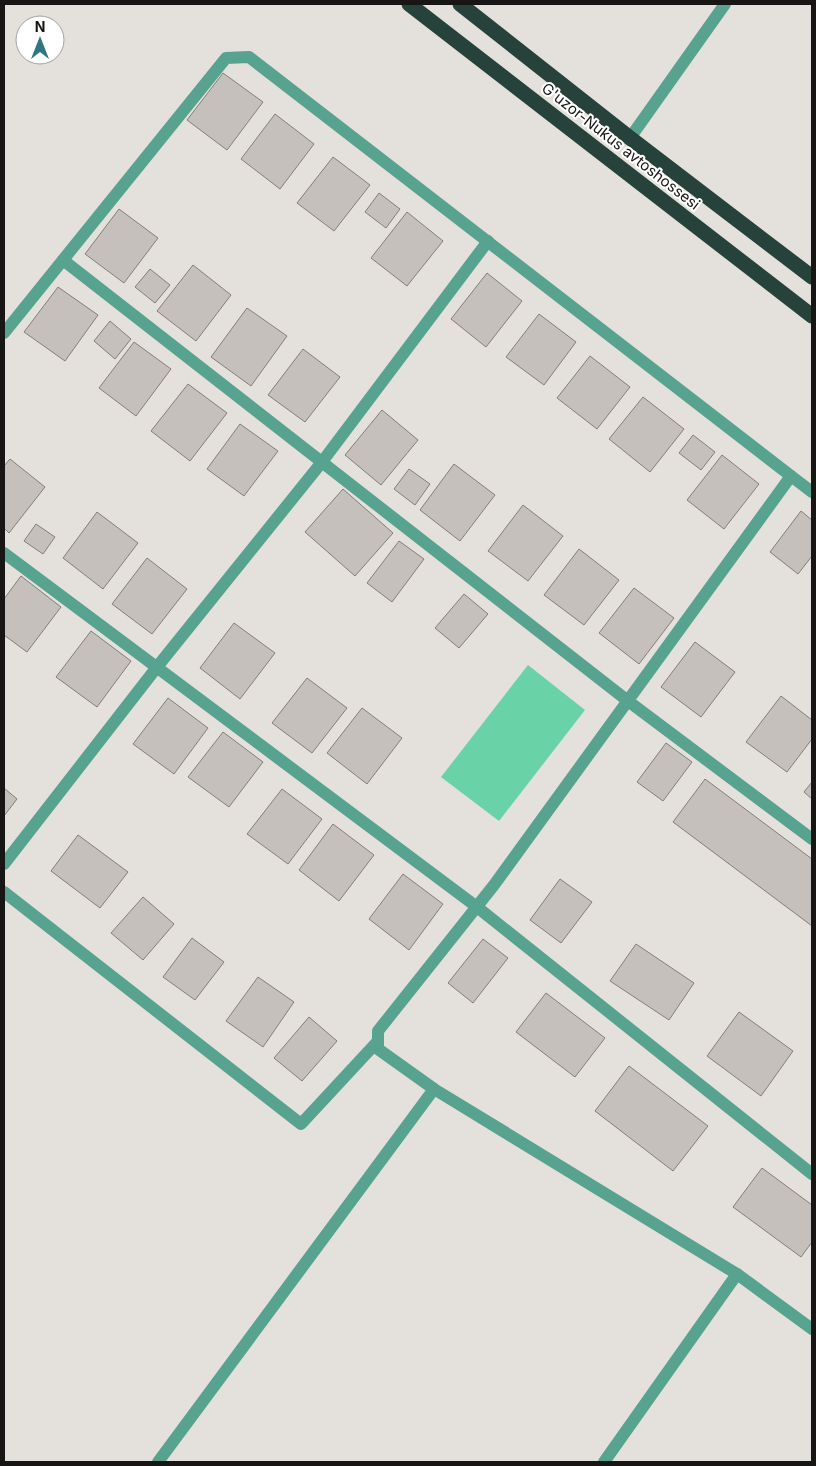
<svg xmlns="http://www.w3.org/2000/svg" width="816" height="1466" viewBox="0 0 816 1466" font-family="Inter,sans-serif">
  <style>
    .green { fill: #69d2a6 }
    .building { fill: #c6c0bd; stroke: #847e7b }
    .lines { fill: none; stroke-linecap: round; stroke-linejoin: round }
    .lane { stroke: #57a390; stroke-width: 12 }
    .highway { stroke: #26423a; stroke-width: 15 }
    .labels { text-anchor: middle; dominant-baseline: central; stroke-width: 4; stroke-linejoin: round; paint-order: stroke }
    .street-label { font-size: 15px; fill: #171614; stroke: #fff }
  </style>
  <rect width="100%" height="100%" fill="#e4e1dc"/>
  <polygon class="green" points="528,665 585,710 499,821 441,777"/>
  <g class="building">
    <polygon points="223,73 263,102 227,150 187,120"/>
    <polygon points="275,114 314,144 280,189 241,159"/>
    <polygon points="333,157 370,185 334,231 297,203"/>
    <polygon points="379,193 400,209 386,228 365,212"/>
    <polygon points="119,209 158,238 124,283 85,254"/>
    <polygon points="407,212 443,241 407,286 371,258"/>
    <polygon points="193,265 231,295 196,341 157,311"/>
    <polygon points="150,269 170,285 155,303 135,287"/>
    <polygon points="487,273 522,301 486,347 451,319"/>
    <polygon points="58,287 98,315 65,361 24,332"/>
    <polygon points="247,308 287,336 251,386 211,357"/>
    <polygon points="539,314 576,342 544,385 506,357"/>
    <polygon points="110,321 131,339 115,359 94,341"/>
    <polygon points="134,342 171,369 136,416 99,388"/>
    <polygon points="303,349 340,377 305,422 268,395"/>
    <polygon points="590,356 630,387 597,429 557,398"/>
    <polygon points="188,384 227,413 190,461 151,431"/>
    <polygon points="643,397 684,429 650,472 609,439"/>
    <polygon points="382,410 418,440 381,485 345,455"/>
    <polygon points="240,424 278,451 244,496 207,469"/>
    <polygon points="693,435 715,452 701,470 679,453"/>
    <polygon points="722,455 759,484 724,529 687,500"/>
    <polygon points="10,459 45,487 9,533 4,528 4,466"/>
    <polygon points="454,464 495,495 460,541 420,510"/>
    <polygon points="409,469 430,484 415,505 394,489"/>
    <polygon points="343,489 393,533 355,576 305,532"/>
    <polygon points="523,505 563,536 528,581 488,551"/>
    <polygon points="801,511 812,520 812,556 798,574 770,552"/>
    <polygon points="97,512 138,543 103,589 63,558"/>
    <polygon points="36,524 55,537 43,554 24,541"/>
    <polygon points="399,541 424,559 392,602 367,583"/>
    <polygon points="579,549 619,580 584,625 544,595"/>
    <polygon points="147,558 187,589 152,634 112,604"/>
    <polygon points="21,576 61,607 27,652 4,635 4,599"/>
    <polygon points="634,588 674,618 639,664 599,633"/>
    <polygon points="464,594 488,614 459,648 435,628"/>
    <polygon points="234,623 275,653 240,699 200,668"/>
    <polygon points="91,631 131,661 97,707 56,677"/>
    <polygon points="695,642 735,672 701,717 661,687"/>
    <polygon points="307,678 347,708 312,753 272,723"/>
    <polygon points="781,696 812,720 812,739 787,772 746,742"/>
    <polygon points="168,698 208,728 174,774 133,744"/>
    <polygon points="362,708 402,738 367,784 327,753"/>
    <polygon points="223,732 263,762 229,807 188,777"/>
    <polygon points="666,743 692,762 663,801 637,782"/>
    <polygon points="705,779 812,859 812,926 673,822"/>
    <polygon points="812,782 812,799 804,792"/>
    <polygon points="4,788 17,799 4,816"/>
    <polygon points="282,789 322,819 288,864 247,834"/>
    <polygon points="333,824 374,855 339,901 299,870"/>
    <polygon points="78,835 128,872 100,908 51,871"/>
    <polygon points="403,874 443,904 409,950 369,919"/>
    <polygon points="560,879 592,902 561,943 530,920"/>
    <polygon points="143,897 174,924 143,960 111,933"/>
    <polygon points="192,938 224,962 195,1000 163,977"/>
    <polygon points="483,939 508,958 473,1003 448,983"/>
    <polygon points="636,944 694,983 669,1020 610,981"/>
    <polygon points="258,977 294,1002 263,1047 226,1021"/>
    <polygon points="546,993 605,1038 575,1077 516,1032"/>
    <polygon points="739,1012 793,1051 761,1096 707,1056"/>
    <polygon points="309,1017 337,1041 302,1081 274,1058"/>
    <polygon points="629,1066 708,1126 673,1171 595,1111"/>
    <polygon points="762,1168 812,1205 812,1242 801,1257 733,1207"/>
  </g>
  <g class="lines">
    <g class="lane">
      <polyline points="630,138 725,4"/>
      <polyline points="63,260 628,701 812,839"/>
      <polyline points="4,333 226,58 249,57 791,476 494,885 378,1031 378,1049 434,1089 737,1274 812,1329"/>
      <polyline points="791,476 812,492"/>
      <polyline points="4,553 477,907 812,1174"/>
      <polyline points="4,864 157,667 322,462 488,241"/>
      <polyline points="4,892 301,1124 378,1041"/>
      <polyline points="158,1462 434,1089"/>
      <polyline points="604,1462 737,1274"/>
    </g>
    <g class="highway">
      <polyline points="409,4 812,316"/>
      <polyline points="460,4 630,138 812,277"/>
    </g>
  </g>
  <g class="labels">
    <g class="street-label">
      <text transform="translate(621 146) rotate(38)">G'uzor-Nukus avtoshossesi</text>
    </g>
  </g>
  <rect width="816" height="1466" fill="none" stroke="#171614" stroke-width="10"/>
  <g transform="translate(40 40)"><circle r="24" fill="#ffffff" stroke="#a2a2a1"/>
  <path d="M0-4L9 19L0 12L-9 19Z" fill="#2f7682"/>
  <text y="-8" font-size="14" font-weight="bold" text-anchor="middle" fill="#171614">N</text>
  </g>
</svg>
